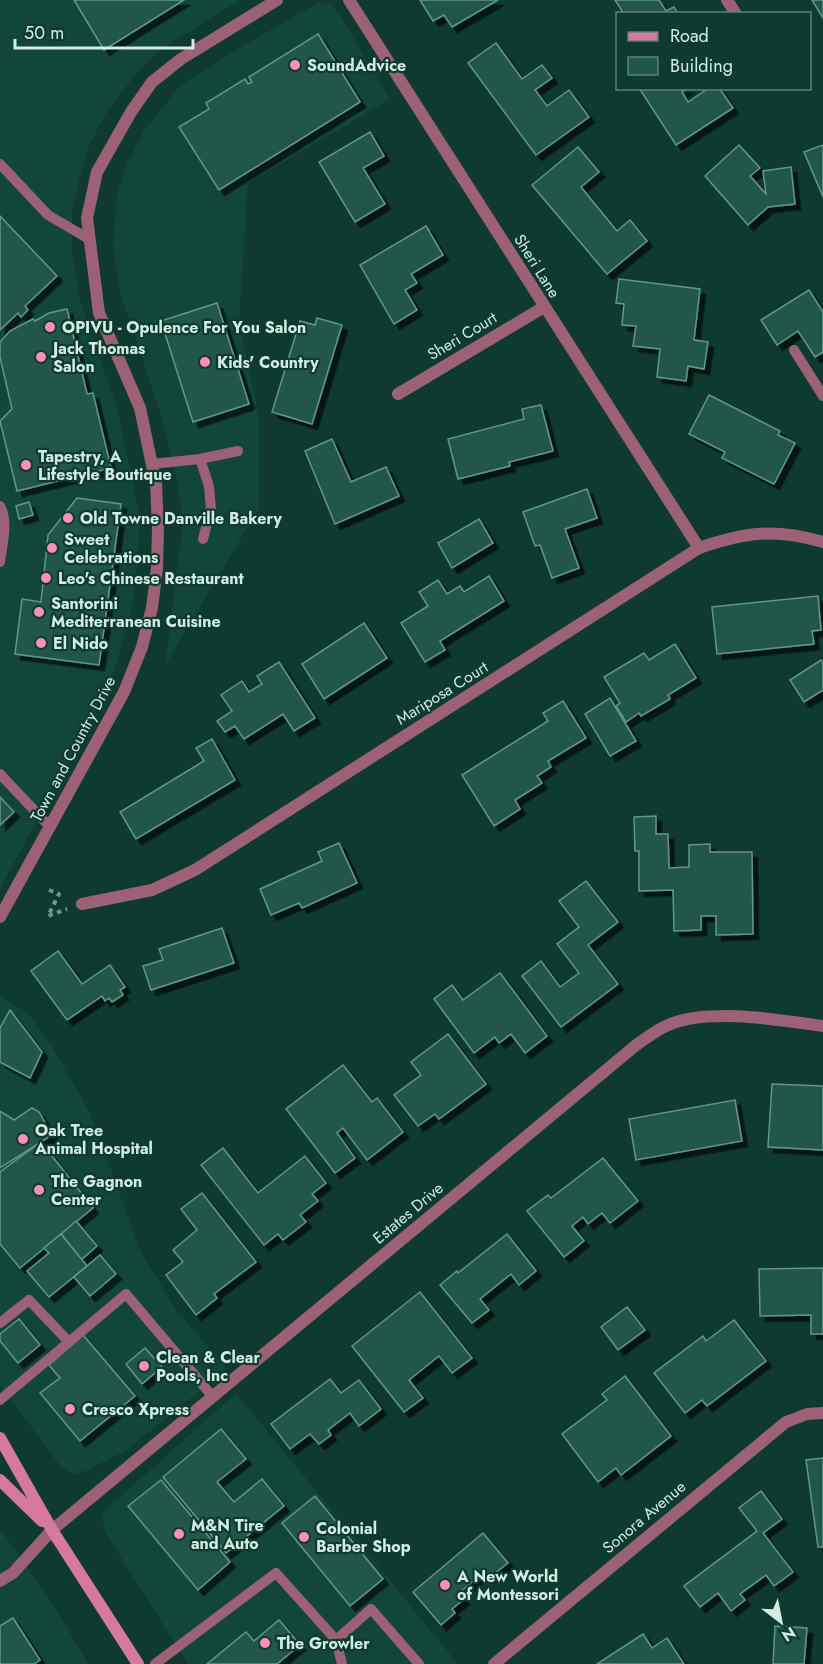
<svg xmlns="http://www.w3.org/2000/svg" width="823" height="1664" viewBox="0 0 823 1664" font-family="Jost,sans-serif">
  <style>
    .built { fill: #12463b }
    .building { fill: #20574a; stroke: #619789; stroke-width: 1.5; filter: url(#shadow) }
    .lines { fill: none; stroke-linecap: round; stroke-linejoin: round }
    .path { stroke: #70938a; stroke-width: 4; stroke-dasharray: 4.5 4.5; stroke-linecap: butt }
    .service { stroke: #9c6077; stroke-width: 10 }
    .minor { stroke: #9c6077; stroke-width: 12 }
    .secondary { stroke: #d7789f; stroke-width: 12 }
    .poi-dot { fill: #fe8ebc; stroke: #0f3a30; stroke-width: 2 }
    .labels { text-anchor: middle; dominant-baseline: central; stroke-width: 4.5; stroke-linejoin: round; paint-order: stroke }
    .poi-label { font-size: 16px; font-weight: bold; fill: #d0ece3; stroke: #0f3a30; text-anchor: start }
    .street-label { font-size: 16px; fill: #d0ece3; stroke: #0f3a30 }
  </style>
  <defs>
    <filter id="shadow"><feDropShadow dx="5.5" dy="5.5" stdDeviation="0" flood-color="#0009"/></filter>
  </defs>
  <rect width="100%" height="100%" fill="#0f3a30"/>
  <g class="built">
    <polygon points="0,0 240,0 166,46 138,71 108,110 90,143 79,179 72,212 72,254 80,301 117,408 140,517 137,569 130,618 114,670 90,720 0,889"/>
    <polygon points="317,3 331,4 340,15 390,99 248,183 239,323 259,417 259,508 165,666 183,523 177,480 160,411 121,295 113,247 117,194 127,164 143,132 176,91 188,80 233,52"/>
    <polygon points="0,995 28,1014 50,1043 90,1113 141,1252 177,1311 227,1369 125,1451 85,1471 74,1474 62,1468 0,1385"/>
    <polygon points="236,1393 458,1664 188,1664 105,1532 102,1517 107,1509"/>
    <polygon points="0,1529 49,1598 88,1664 0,1664"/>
  </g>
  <g class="building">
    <polygon points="74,0 184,0 104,50"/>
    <polygon points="420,0 498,0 452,27 444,15 433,21"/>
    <polygon points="615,0 659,0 666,11 674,7 678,14 624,14"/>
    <polygon points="812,0 823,0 823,18"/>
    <polygon points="318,34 360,102 219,190 179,127 209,109 206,103 245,79 248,84 252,82 249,77"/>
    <polygon points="496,43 522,79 542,65 552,78 535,90 547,106 569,90 589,117 536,155 468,63"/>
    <polygon points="639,88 688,88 682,92 688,102 709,88 719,88 733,108 676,145"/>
    <polygon points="370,132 384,156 363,168 385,204 355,222 319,162"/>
    <polygon points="739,145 760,168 750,176 766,194 763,171 791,167 795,204 768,207 748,225 705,176"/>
    <polygon points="823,145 823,197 804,152"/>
    <polygon points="578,147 599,172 581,187 617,231 630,220 647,241 607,274 532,185"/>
    <polygon points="0,216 57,276 25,306 28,310 21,317 18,313 0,330"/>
    <polygon points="426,226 443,255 411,274 417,283 405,290 417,310 394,324 360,265"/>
    <polygon points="619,279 700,289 694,340 708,342 704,369 688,366 686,381 657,377 660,349 633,346 636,326 622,325 624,304 616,303"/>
    <polygon points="809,290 823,312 823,352 815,357 798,331 777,345 761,320"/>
    <polygon points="217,303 249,404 193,422 161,321"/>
    <polygon points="67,309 87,394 93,393 111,468 17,491 0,421 12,409 0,357 0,342 10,331 33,319 35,321 49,313"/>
    <polygon points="317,318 342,325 312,424 272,412 300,321 315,325"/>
    <polygon points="709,395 780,431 778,435 795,443 774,484 722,458 725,452 689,434"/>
    <polygon points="541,405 553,451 509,462 510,466 458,479 448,439 524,419 522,409"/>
    <polygon points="332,439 351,482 386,467 399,496 335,524 305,451"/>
    <polygon points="587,489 597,518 565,529 579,568 552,578 540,545 535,546 523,512"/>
    <polygon points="77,498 121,504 99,665 15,654 22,599 41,602 48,535"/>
    <polygon points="29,502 33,515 19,519 16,506"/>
    <polygon points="479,519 493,543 452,568 438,543"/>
    <polygon points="489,576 504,601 440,641 445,650 425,662 401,623 428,606 419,592 438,580 447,594 460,586 464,592"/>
    <polygon points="818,596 821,630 812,631 814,644 717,654 712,607"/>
    <polygon points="364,623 387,658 324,699 302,664"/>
    <polygon points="675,644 696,678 668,695 670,699 641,716 639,713 626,722 616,706 620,703 604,677 644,653 649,660"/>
    <polygon points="821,660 823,663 823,690 804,702 790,680"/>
    <polygon points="279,662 315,718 294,731 283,714 244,739 235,726 225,732 217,721 232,711 221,695 242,681 249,692 262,684 257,676"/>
    <polygon points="610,698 636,741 610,756 585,714"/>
    <polygon points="563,701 586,738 548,761 551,767 537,776 542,783 515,800 520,809 494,826 462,775 548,721 543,713"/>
    <polygon points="212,739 235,780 136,839 120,812 204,761 196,748"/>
    <polygon points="0,797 14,812 0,825"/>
    <polygon points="656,816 656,834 668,834 669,868 689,867 689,845 710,844 710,852 752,852 753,934 716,935 716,916 701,916 701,930 674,931 673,890 639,891 639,851 635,851 634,817"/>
    <polygon points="339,843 357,883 302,908 299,903 271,915 260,889 322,861 318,852"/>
    <polygon points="586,881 618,922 588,945 618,984 561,1027 522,976 541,961 560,987 579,973 557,944 579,927 559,901"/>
    <polygon points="222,928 234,963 151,990 143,966 163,960 159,949"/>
    <polygon points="58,951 82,984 110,965 125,987 120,990 123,995 112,1002 109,998 105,1001 102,996 67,1020 31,971"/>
    <polygon points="500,973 547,1036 525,1053 511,1034 499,1043 495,1037 474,1053 434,999 452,985 463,1000"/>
    <polygon points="10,1010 42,1052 30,1078 0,1062 0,1028"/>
    <polygon points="448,1034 486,1084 439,1119 435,1114 418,1126 394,1095 421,1075 411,1062"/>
    <polygon points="343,1065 372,1102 377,1098 403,1132 367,1160 343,1128 337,1133 355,1158 335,1173 286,1109"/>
    <polygon points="772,1084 823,1086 823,1150 768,1147"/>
    <polygon points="735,1100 742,1141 636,1160 629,1119"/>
    <polygon points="32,1108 39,1112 52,1135 0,1168 0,1111 14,1120"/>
    <polygon points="41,1142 93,1208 20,1268 0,1244 0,1172"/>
    <polygon points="223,1148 258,1193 305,1156 326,1183 312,1194 318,1201 300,1215 306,1222 283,1240 278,1234 264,1245 201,1165"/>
    <polygon points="603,1158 638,1201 610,1223 602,1213 588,1224 583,1217 572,1226 584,1241 564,1257 527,1211 548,1195 551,1198"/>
    <polygon points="202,1193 256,1262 214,1294 217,1298 196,1315 166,1275 183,1262 173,1250 197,1230 181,1209"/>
    <polygon points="76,1221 97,1246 81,1260 61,1234"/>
    <polygon points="61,1234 87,1266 49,1297 27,1271 49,1253 44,1248"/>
    <polygon points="507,1234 536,1271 519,1285 511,1274 480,1299 489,1310 472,1323 440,1285 457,1271 458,1273"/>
    <polygon points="100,1255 116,1274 90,1296 74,1277"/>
    <polygon points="823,1268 823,1334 811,1334 811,1315 760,1316 759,1269"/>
    <polygon points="420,1292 472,1358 452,1373 439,1356 409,1380 423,1398 404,1412 352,1346"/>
    <polygon points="627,1307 645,1330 618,1350 601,1327"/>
    <polygon points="19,1319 40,1345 18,1363 0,1341 0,1334"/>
    <polygon points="734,1320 766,1361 707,1406 702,1400 685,1413 654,1373 703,1336 706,1341"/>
    <polygon points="83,1335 135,1396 80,1441 40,1393 60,1378 49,1365"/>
    <polygon points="145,1348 162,1367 142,1384 126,1364"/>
    <polygon points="625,1376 671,1436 621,1475 616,1468 598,1482 562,1434 607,1400 602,1394"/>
    <polygon points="330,1379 341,1393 359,1380 381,1409 359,1426 350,1413 328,1430 331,1435 319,1444 310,1434 290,1449 271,1424"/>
    <polygon points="221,1429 246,1459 217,1482 234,1502 262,1479 284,1506 226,1553 163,1477"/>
    <polygon points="823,1458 823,1547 818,1547 806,1460"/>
    <polygon points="161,1480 230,1562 198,1590 128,1506"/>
    <polygon points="761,1491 782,1519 763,1533 793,1572 774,1586 766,1575 740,1594 745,1600 731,1611 718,1593 700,1607 684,1586 757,1531 739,1508"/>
    <polygon points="315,1496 383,1579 350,1606 282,1523"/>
    <polygon points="483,1533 508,1563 489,1578 484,1572 459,1593 464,1599 452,1609 455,1613 441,1625 413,1592"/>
    <polygon points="13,1618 40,1660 34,1664 0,1664 0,1626"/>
    <polygon points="279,1620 300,1645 277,1664 207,1664 246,1632 254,1641"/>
    <polygon points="775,1626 807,1628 804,1664 773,1664"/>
    <polygon points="643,1634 652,1648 667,1638 684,1664 597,1664"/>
  </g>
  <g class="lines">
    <polyline class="path" points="49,890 59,894 48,916 67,909"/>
    <g class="service">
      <polyline points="0,164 48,215 89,239"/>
      <polyline points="794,350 823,396"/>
      <polyline points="200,459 209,486 211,509 203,539"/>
      <polyline points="152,464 200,459 238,451"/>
      <path d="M0,506C9,522 2,545 0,562"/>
      <polyline points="0,774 50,827"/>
      <polyline points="0,1323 29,1300 69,1342"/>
      <polyline points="0,1400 126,1294 213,1397"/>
      <polyline points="336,1640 371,1609 419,1664"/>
      <polyline points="155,1664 276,1573 336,1640 342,1664"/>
    </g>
    <g class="minor">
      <polyline points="349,0 699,548"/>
      <polyline points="727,0 736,14"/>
      <polyline points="398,394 544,307"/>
      <path d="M82,904L152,890L195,870L699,548C745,532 775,528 823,542"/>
      <polyline points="0,917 124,692 142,647 152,608 157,568 158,527 156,484 140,408 99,313 87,218 97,172 131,112 152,82 181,59 277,0"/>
      <path d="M0,1581L13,1573L52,1530L635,1046C645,1039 655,1031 666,1026C706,1007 780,1020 823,1026"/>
      <polyline points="494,1664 786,1422 807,1414 823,1413"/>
    </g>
    <g class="secondary">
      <polyline points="0,1438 52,1530 138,1664"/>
      <polyline points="0,1480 42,1521"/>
    </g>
  </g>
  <g class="poi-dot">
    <circle cx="295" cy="65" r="6"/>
    <circle cx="50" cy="327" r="6"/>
    <circle cx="41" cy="357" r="6"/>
    <circle cx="205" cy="362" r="6"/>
    <circle cx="26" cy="465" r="6"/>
    <circle cx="68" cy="518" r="6"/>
    <circle cx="52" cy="548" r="6"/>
    <circle cx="46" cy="578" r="6"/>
    <circle cx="39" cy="612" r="6"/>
    <circle cx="41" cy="643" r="6"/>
    <circle cx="23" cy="1139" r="6"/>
    <circle cx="39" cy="1190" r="6"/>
    <circle cx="144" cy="1366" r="6"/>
    <circle cx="70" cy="1409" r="6"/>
    <circle cx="179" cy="1534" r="6"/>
    <circle cx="304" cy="1537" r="6"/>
    <circle cx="445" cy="1585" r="6"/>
    <circle cx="265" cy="1643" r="6"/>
  </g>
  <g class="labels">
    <g class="poi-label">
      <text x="307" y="65">SoundAdvice</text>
      <text x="62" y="327">OPIVU - Opulence For You Salon</text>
      <text x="53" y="348">Jack Thomas<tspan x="53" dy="18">Salon</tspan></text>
      <text x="217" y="362">Kids' Country</text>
      <text x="38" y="456">Tapestry, A<tspan x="38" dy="18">Lifestyle Boutique</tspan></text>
      <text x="80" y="518">Old Towne Danville Bakery</text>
      <text x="64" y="539">Sweet<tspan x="64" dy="18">Celebrations</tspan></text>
      <text x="58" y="578">Leo's Chinese Restaurant</text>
      <text x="51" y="603">Santorini<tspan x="51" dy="18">Mediterranean Cuisine</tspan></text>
      <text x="53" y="643">El Nido</text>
      <text x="35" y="1130">Oak Tree<tspan x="35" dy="18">Animal Hospital</tspan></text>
      <text x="51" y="1181">The Gagnon<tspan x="51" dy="18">Center</tspan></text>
      <text x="156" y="1357">Clean &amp; Clear<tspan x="156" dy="18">Pools, Inc</tspan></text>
      <text x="82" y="1409">Cresco Xpress</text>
      <text x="191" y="1525">M&amp;N Tire<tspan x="191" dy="18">and Auto</tspan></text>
      <text x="316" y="1528">Colonial<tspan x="316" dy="18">Barber Shop</tspan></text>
      <text x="457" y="1576">A New World<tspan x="457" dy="18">of Montessori</tspan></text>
      <text x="277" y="1643">The Growler</text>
    </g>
    <g class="street-label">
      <text transform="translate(537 266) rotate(58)">Sheri Lane</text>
      <text transform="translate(462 336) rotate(-31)">Sheri Court</text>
      <text transform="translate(442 693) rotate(-32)">Mariposa Court</text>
      <text transform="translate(73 749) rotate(-62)">Town and Country Drive</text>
      <text transform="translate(408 1213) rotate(-40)">Estates Drive</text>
      <text transform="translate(644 1517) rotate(-40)">Sonora Avenue</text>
    </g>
  </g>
  <rect x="616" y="12" width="195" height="78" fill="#0f3a30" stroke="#5c8178" stroke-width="1.5"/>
  <rect x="628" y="32" width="30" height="9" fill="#d7789f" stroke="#5c8178" stroke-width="1.5"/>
  <text x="670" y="42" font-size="18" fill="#d0ece3">Road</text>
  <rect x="628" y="57" width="30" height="18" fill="#20574a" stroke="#5c8178" stroke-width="1.5"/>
  <text x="670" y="72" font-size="18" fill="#d0ece3">Building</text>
  <g transform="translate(781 1622) rotate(148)" stroke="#0f3a30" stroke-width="4.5" paint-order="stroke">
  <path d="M0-4.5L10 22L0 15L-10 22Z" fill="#d0ece3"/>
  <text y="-9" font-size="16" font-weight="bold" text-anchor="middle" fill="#d0ece3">N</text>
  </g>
  <path d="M15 39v9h178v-9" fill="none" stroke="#d0ece3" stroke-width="3"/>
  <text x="24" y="39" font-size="18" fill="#d0ece3" stroke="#0f3a30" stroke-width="4.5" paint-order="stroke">50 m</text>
</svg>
